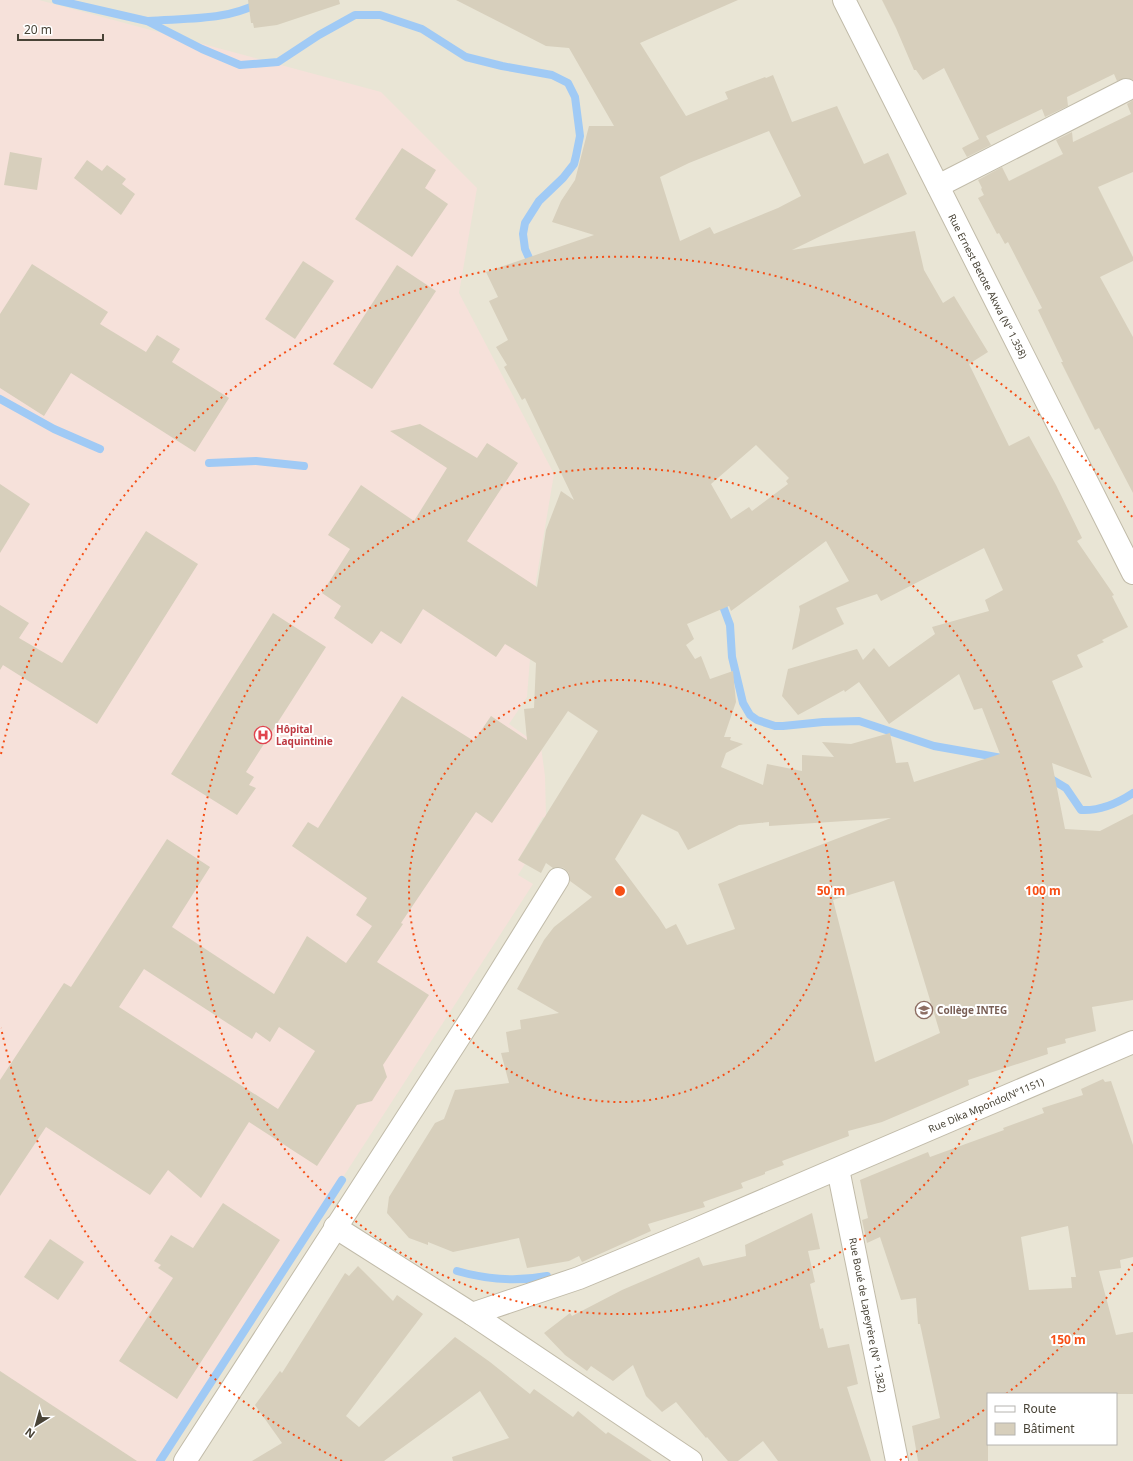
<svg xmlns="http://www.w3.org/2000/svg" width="1133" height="1461" viewBox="0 0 1133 1461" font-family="'Noto Sans',sans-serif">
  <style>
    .residential { fill: #e9e5d5; fill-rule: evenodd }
    .medical { fill: #f6e1da }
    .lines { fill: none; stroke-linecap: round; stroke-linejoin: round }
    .stream { stroke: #a0caf5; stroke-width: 8 }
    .building { fill: #d7cfbc; fill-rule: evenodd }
    .minor-casing { stroke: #c1bba9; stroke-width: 24 }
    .minor { stroke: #fff; stroke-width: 22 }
    .ring { fill: none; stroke: #f64f16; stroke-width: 2; stroke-dasharray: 2 4 }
    .labels { text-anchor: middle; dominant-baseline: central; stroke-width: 4; stroke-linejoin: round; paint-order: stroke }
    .street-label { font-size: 10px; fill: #484336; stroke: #fff }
    .health-label { font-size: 10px; font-weight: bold; fill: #be3a42; stroke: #fff; text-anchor: start }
    .education-label { font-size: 10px; font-weight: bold; fill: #785e54; stroke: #fff; text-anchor: start }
    .centre { fill: #f64f16; stroke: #fff; stroke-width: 2 }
    .ring-label { font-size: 12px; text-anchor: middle; font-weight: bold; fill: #f64f16; stroke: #fff; stroke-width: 4; stroke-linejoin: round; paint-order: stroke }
  </style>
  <rect width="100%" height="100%" fill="#f5f2e7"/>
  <path class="residential" d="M0,0H1133V1461H0ZM988,1394H1116V1444H988Z"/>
  <polygon class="medical" points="0,0 39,0 381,92 477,188 459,293 554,474 536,581 527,697 509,724 541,747 545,776 546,817 545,819 543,817 518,860 525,864 518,875 533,884 159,1461 0,1461"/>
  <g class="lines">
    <g class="stream">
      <polyline points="56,0 147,21 202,49 240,65 278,62 319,35 355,15 380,15 422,29 466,57 502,66 552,75 568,83 575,97 579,128 580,136 576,156 574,164 563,178 539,201 525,223 523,234 525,249 529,258 535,265"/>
      <path d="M148,21C186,18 231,21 264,0"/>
      <polyline points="0,399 54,429 100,449"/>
      <polyline points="209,463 256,461 304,466"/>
      <polyline points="720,598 730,625 732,657 743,703 750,715 757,720 775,726 783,726 823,722 859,721 934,746 1002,758"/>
      <path d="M1046,776L1066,788L1081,810C1099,811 1118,803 1133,793"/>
      <path d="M457,1271C488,1280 516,1282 547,1276"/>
      <polyline points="160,1461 342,1180"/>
    </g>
  </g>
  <g class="building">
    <polygon points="248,0 339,0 340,4 277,25 254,28 253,23 251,23"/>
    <path d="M456,0H738L640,43L686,116L728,99L725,92L765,77L766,78L773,75L792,122L837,106L864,164L888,153L907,194L792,250L915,231L924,270L943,303L954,296L988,352L969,364L1009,446L1029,436L1056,485L1082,538L1077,541L1114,595L1112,596L1128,627L1102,640L1104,642L1077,655L1083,667L1052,681L1092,778L1052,763L1065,829L1100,831L1133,814V1000L1092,1007L1096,1031L1065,1039L1066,1043L1047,1048L1048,1054L968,1080L969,1085L882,1122L848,1131L849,1136L782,1161L784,1165L765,1172V1174L741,1183L743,1188L703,1202L705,1207L648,1224L651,1231L582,1262L579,1256L569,1261L527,1268L519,1238L453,1252L428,1242V1245L409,1238L387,1213L389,1197L435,1123L444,1119L455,1090L509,1083L501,1053L509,1052L506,1032L521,1029L520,1020L559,1013L517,989L544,940L554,927L592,897L570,881L569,873L564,868L559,867L553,868L546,863L541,873L518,860L598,731L568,711L492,823L476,812L401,923L403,924L377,962L429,995L383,1065L387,1077L372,1101L357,1105L317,1166L249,1122L201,1198L168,1170L150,1195L46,1127L0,1196V1080L64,983L71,987L167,839L210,867L172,927L274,994L307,936L346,963L372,926L356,915L367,898L292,846L308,822L318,828L402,696L474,741L491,716L527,740L524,709L534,708L536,663L505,644L496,657L423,609L401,644L381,631L372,644L334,618L341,606L322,593L350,549L328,535L361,485L414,521L447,468L390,431L420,424L477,458L487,443L518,463L467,541L537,587L546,530L561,491L574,500L525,398L522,400L504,367L507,365L496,347L508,340L489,301L498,297L486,272L594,235L552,222L561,201L575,180L589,126H614L569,48L546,46ZM769,131L801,196L778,208L714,234L710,227L680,241L660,177L689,163ZM756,445L789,478L786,481L788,484L752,511L749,507L731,519L711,484ZM826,541L849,581L799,606L800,610L792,650L844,624L836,608L877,594L881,601L984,548L1003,590L985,600L989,611L932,627L935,634L889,667L874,648L863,660L857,649L788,669L782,696L798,715L844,690L845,692L859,682L889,724L959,674L974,710L982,708L1000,754L914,782L908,762L896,763L890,733L851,744L822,742L834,757L802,755V771L767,764L763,785L721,767L726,753L743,744L730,740L731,737H724L736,702L733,671L710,679L701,656L695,659L686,645L694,639L687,624L729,606L731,611ZM642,814L678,832L688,850L739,825L769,822V826L891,818L718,884L735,929L687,945L676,924L666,929L659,918L615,859ZM894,881L940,1033L875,1062L833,900ZM144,969L252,1039L256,1032L270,1042L279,1027L315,1051L278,1109L119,1007Z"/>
    <polygon points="882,0 1133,0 1133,80 1126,78 1117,81 1114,74 1067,97 1068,106 1045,117 1042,109 986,136 991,145 967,157 962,148 979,139 944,68 923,80 916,70 914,70 896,28"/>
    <polygon points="1133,100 1133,172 1098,187 1133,257 1133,261 1100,277 1133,337 1133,493 1099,428 1095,430 1061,362 1063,362 1038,310 1042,308 1008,242 1005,244 999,233 997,234 978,198 984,195 981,189 982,188 978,180 1002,167 1009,181 1063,154 1056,140 1072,132 1073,142 1131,114 1127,104"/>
    <polygon points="402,148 436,170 425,188 448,204 412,257 355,219"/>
    <polygon points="10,152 42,158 37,190 4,185"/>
    <polygon points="87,160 102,171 107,165 126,179 122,184 135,194 121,215 74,178"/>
    <polygon points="303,261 334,281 295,339 265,319"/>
    <polygon points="32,264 108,312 100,324 146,352 157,335 180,349 172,362 229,398 195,452 71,373 44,416 0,388 0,314"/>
    <polygon points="397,265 436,291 372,389 333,364"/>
    <polygon points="0,484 30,504 0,553"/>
    <polygon points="146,531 198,564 97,724 3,665 0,670 0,605 29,623 19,638 62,663"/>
    <polygon points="273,613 326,647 246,772 254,777 249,785 256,788 237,815 171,774"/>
    <path d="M1103,1079L1105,1082L1111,1081L1133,1145V1257L1120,1260L1121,1268L1099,1271L1116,1335L1133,1332V1394H988V1461H918L912,1426L940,1418L920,1324H918L916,1298L901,1300L880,1237L867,1243L862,1220L868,1218L860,1180L928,1152L930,1157L1004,1130L1003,1128L1044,1113L1042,1108L1083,1095L1081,1089ZM1068,1226L1076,1277H1071L1072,1288L1029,1290L1021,1237Z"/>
    <polygon points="223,1203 280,1240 177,1399 119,1361 173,1278 158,1268 161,1265 154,1261 171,1235 193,1248"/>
    <polygon points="812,1213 820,1249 808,1251 815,1282 810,1284 820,1329 823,1328 828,1348 849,1344 858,1384 847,1387 871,1461 778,1461 763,1441 738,1461 728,1461 707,1437 706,1438 676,1402 662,1412 646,1396 633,1365 613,1381 591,1366 587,1371 565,1355 544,1333 570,1313 572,1316 622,1290 699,1257 703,1266 746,1256 745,1245"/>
    <polygon points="50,1239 84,1262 58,1300 24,1277"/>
    <polygon points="358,1266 393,1301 397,1295 423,1314 346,1416 359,1427 455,1337 490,1362 530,1394 534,1389 573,1417 578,1411 606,1434 608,1432 652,1461 453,1461 452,1457 509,1438 480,1391 384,1461 252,1461 282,1443 255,1405 280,1371 282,1373 345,1273 349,1276"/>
    <polygon points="0,1371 137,1461 0,1461"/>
  </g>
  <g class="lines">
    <defs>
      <g id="minor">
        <polyline points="844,0 1133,573"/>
        <polyline points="938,186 1126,90"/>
        <polyline points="838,1169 897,1461"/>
        <polyline points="335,1227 472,1314 691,1461"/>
        <polyline points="472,1314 579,1278 692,1231 1133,1042"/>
        <polyline points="185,1461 476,1011 558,879"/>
      </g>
    </defs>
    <use href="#minor" class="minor-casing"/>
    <use href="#minor" class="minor"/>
  </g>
  <g class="ring">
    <circle cx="620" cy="891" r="211"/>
    <circle cx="620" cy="891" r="423"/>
    <path d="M1133 1264A634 634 0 0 1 1006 1394M984 1410A634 634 0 0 1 898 1461M342 1461A634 634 0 0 1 1 1028M1 754A634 634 0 0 1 1133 518"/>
  </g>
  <defs>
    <symbol id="hospital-ring" viewBox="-11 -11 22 22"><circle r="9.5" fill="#fff" stroke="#e0444e" stroke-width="1.5"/><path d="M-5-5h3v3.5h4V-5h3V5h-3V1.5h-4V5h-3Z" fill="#e0444e"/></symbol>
    <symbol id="school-ring" viewBox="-11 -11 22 22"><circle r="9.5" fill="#fff" stroke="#8d6e63" stroke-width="1.5"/><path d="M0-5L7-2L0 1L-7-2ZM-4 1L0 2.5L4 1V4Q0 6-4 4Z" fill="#8d6e63"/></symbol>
  </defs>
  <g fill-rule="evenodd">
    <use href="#hospital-ring" x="253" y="725" width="20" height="20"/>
    <use href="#school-ring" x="914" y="1000" width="20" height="20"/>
  </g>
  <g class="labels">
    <g class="street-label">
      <text transform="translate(988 286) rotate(63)">Rue Ernest Betote Akwa (N° 1.358)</text>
      <text transform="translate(986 1105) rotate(-23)">Rue Dika Mpondo(N°1151)</text>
      <text transform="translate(868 1315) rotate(79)">Rue Boué de Lapeyrère (N° 1.382)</text>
    </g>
    <g class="health-label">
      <text x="276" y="729">Hôpital<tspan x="276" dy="12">Laquintinie</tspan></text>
    </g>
    <g class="education-label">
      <text x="937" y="1010">Collège INTEG</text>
    </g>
  </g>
  <circle cx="620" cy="891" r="6" class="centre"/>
  <g class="ring-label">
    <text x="831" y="895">50 m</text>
    <text x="1043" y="895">100 m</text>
    <text x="1068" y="1344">150 m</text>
  </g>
  <rect x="987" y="1393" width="130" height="52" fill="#ffffff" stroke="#b6b4af"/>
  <rect x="995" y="1406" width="20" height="6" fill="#ffffff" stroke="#b6b4af"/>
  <text x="1023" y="1413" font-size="12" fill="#484336">Route</text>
  <rect x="995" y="1423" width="20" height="12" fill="#d7cfbc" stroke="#b6b4af"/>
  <text x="1023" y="1433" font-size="12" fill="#484336">Bâtiment</text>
  <g transform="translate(36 1425) rotate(217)" stroke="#ffffff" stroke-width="3" paint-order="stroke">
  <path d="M0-3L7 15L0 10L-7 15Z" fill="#484336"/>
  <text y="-6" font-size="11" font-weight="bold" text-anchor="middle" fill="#484336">N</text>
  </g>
  <path d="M18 34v6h85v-6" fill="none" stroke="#484336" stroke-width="2"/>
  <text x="24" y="34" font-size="12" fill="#484336" stroke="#ffffff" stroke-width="3" paint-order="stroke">20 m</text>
</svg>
